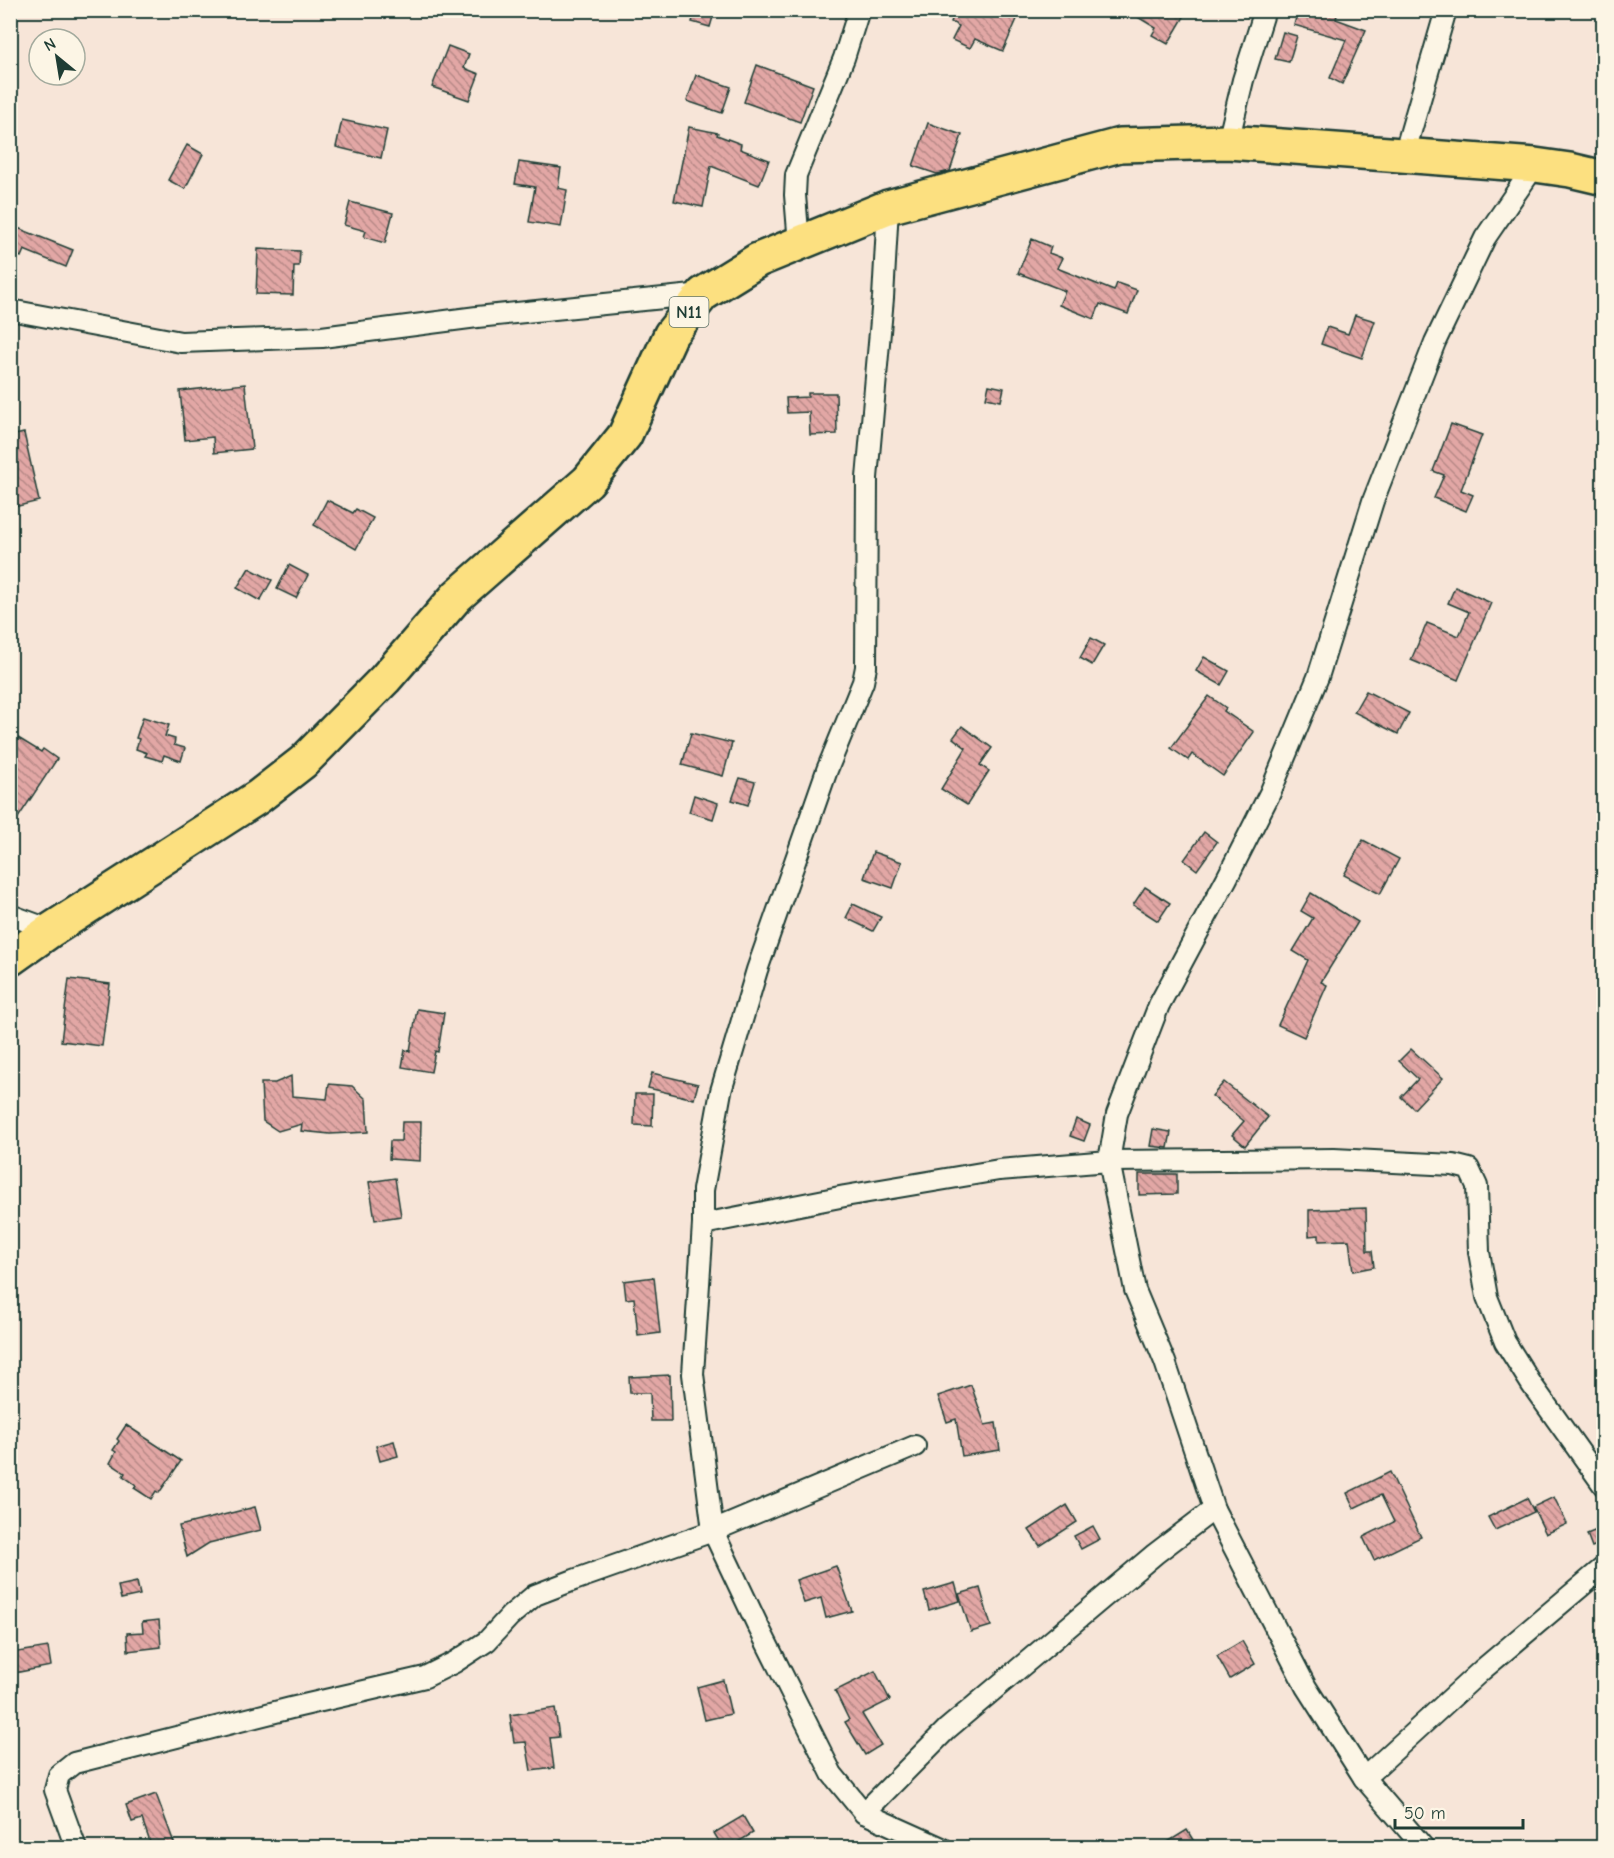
<svg xmlns="http://www.w3.org/2000/svg" width="1614" height="1858" viewBox="0 0 1614 1858" font-family="'Comic Neue',sans-serif">
  <style>
    .building { fill: url(#building-back-hatch); stroke: #1f3d34; stroke-width: 1.5 }
    .lines { fill: none; stroke-linecap: round; stroke-linejoin: round }
    .street-casing { stroke: #1f3d34; stroke-width: 24 }
    .highway-casing { stroke: #1f3d34; stroke-width: 38 }
    .street { stroke: #fcf5e5; stroke-width: 20 }
    .highway { stroke: #fce080; stroke-width: 33 }
    .labels { text-anchor: middle; dominant-baseline: central; stroke-width: 5; stroke-linejoin: round; paint-order: stroke }
    .shield { fill: #fcf5e5; stroke: #617469; stroke-width: 1.5 }
    .shield-label { font-size: 18px; font-weight: bold; fill: #1f3d34 }
  </style>
  <defs>
    <pattern id="building-back-hatch" width="6" height="6" patternUnits="userSpaceOnUse" patternTransform="scale(1.5)"><rect width="6" height="6" fill="#e2a7a5"/><path d="M-1 5l2 2M0 0l6 6M5-1l2 2" fill="none" stroke="#b78987"/></pattern>
  </defs>
  <rect width="100%" height="100%" fill="#f7e5d8"/>
  <filter id="ink" filterUnits="userSpaceOnUse"><feTurbulence type="fractalNoise" baseFrequency=".0167" numOctaves="2"/><feDisplacementMap in="SourceGraphic" scale="12" xChannelSelector="R" yChannelSelector="G"/><feConvolveMatrix kernelMatrix="1 2 1 2 8 2 1 2 1" color-interpolation-filters="sRGB"/></filter>
  <g filter="url(#ink)">
    <g class="building">
      <polygon points="696,10 715,10 710,27 692,22"/>
      <polygon points="956,10 1021,10 1003,51 975,39 970,48 952,40 959,26 951,22"/>
      <polygon points="1126,10 1188,10 1168,44 1152,35 1156,28"/>
      <polygon points="1298,10 1321,10 1337,15 1336,19 1366,30 1342,84 1330,78 1346,40 1294,25"/>
      <polygon points="1283,32 1297,36 1289,62 1275,59"/>
      <polygon points="448,46 469,54 464,68 479,74 469,100 432,87"/>
      <polygon points="757,65 813,86 800,122 744,102"/>
      <polygon points="696,75 731,87 722,113 687,101"/>
      <polygon points="342,120 387,130 381,158 336,147"/>
      <polygon points="928,123 962,135 950,171 937,174 913,166"/>
      <polygon points="689,127 718,133 717,135 741,144 740,149 769,160 759,185 711,166 703,207 674,201"/>
      <polygon points="187,145 203,154 185,189 168,180"/>
      <polygon points="519,162 561,168 558,188 567,190 561,227 529,222 535,187 515,184"/>
      <polygon points="350,202 393,213 385,243 364,237 366,231 344,225"/>
      <polygon points="10,225 73,250 66,267 24,250 21,257 10,252"/>
      <polygon points="1032,239 1051,247 1049,253 1062,258 1057,268 1114,291 1117,283 1137,290 1128,314 1100,304 1094,319 1059,305 1065,291 1018,273"/>
      <polygon points="258,249 300,251 299,266 294,266 293,295 256,294"/>
      <polygon points="1355,315 1375,321 1362,358 1321,344 1327,327 1348,334"/>
      <polygon points="245,384 252,449 214,453 213,437 185,440 180,391"/>
      <polygon points="989,385 1004,388 1001,401 986,398"/>
      <polygon points="808,393 836,393 837,434 810,435 809,412 787,413 786,398 808,397"/>
      <polygon points="1451,424 1482,435 1461,490 1473,495 1466,511 1434,498 1444,475 1433,471"/>
      <polygon points="24,433 39,501 10,508 10,436"/>
      <polygon points="327,500 353,513 356,509 373,518 356,549 314,525"/>
      <polygon points="289,565 308,575 296,598 277,589"/>
      <polygon points="249,568 272,580 260,601 237,588"/>
      <polygon points="1455,587 1491,603 1458,680 1411,660 1427,623 1459,636 1469,612 1448,603"/>
      <polygon points="1091,638 1104,645 1092,665 1080,658"/>
      <polygon points="1204,657 1229,671 1221,685 1196,671"/>
      <polygon points="1366,691 1409,713 1398,734 1354,712"/>
      <polygon points="1209,696 1226,708 1224,711 1254,732 1223,776 1192,754 1188,760 1171,748"/>
      <polygon points="143,717 169,725 165,736 175,739 174,745 185,748 181,761 164,755 162,761 145,756 147,753 136,749 139,739 136,738"/>
      <polygon points="962,726 992,748 980,765 989,771 967,805 941,789 966,748 953,738"/>
      <polygon points="10,733 41,752 43,749 57,759 10,830"/>
      <polygon points="691,733 732,743 723,776 682,765"/>
      <polygon points="740,778 755,782 748,805 732,800"/>
      <polygon points="694,795 718,803 713,819 689,812"/>
      <polygon points="1204,832 1217,842 1197,870 1184,860"/>
      <polygon points="1363,840 1399,859 1380,894 1344,875"/>
      <polygon points="873,852 902,862 893,888 864,878"/>
      <polygon points="1145,887 1170,903 1158,921 1133,905"/>
      <polygon points="1311,893 1358,922 1321,982 1327,985 1304,1037 1278,1025 1308,960 1293,951 1313,918 1301,911"/>
      <polygon points="853,904 881,917 873,931 846,918"/>
      <polygon points="69,979 110,984 102,1046 61,1041"/>
      <polygon points="417,1009 444,1013 438,1052 435,1051 431,1072 402,1067 405,1050 410,1051"/>
      <polygon points="1411,1049 1443,1078 1414,1109 1401,1097 1418,1079 1399,1061"/>
      <polygon points="652,1073 698,1084 694,1099 648,1088"/>
      <polygon points="291,1076 292,1096 327,1099 329,1084 352,1086 366,1099 368,1132 330,1134 301,1131 302,1124 278,1131 263,1121 261,1083 275,1083"/>
      <polygon points="1224,1082 1268,1117 1245,1146 1232,1135 1244,1121 1212,1096"/>
      <polygon points="635,1094 653,1094 652,1126 634,1125"/>
      <polygon points="1076,1119 1090,1125 1084,1141 1070,1136"/>
      <polygon points="402,1122 421,1122 420,1161 389,1159 390,1141 401,1141"/>
      <polygon points="1153,1129 1171,1132 1168,1148 1150,1146"/>
      <polygon points="1139,1174 1177,1174 1177,1194 1139,1195"/>
      <polygon points="395,1178 401,1216 375,1220 369,1182"/>
      <polygon points="1366,1208 1367,1251 1372,1251 1374,1267 1353,1271 1349,1240 1319,1241 1319,1235 1309,1236 1309,1210"/>
      <polygon points="654,1277 660,1333 638,1336 634,1298 626,1299 624,1281"/>
      <polygon points="670,1375 671,1421 651,1421 650,1393 630,1393 629,1377"/>
      <polygon points="971,1385 985,1425 996,1423 1000,1450 962,1456 956,1419 947,1422 938,1396"/>
      <polygon points="126,1425 181,1461 159,1493 156,1491 151,1499 134,1488 136,1485 123,1476 125,1473 110,1463 116,1452 113,1450 119,1441 117,1439"/>
      <polygon points="394,1441 398,1456 380,1461 376,1446"/>
      <polygon points="1390,1472 1421,1537 1374,1560 1363,1537 1394,1522 1381,1495 1354,1508 1347,1493"/>
      <polygon points="1554,1497 1567,1524 1546,1534 1533,1507"/>
      <polygon points="1527,1498 1534,1512 1495,1530 1488,1517"/>
      <polygon points="1067,1505 1077,1522 1040,1546 1029,1530"/>
      <polygon points="255,1507 261,1530 209,1543 187,1557 179,1526"/>
      <polygon points="1093,1526 1100,1539 1081,1549 1074,1536"/>
      <polygon points="1604,1527 1604,1542 1592,1547 1587,1534"/>
      <polygon points="836,1566 852,1611 826,1618 821,1598 804,1603 796,1580"/>
      <polygon points="137,1582 140,1595 121,1599 118,1586"/>
      <polygon points="955,1583 960,1601 929,1610 924,1592"/>
      <polygon points="980,1588 991,1626 971,1632 959,1594"/>
      <polygon points="159,1620 161,1647 128,1651 127,1633 143,1632 142,1622"/>
      <polygon points="1242,1641 1255,1664 1230,1679 1217,1656"/>
      <polygon points="48,1647 51,1666 14,1673 11,1653"/>
      <polygon points="875,1671 890,1700 862,1714 881,1745 865,1755 845,1722 849,1720 835,1691"/>
      <polygon points="723,1680 731,1714 705,1720 697,1687"/>
      <polygon points="555,1708 559,1737 550,1738 554,1768 531,1771 526,1742 514,1743 510,1715"/>
      <polygon points="156,1794 176,1848 152,1848 142,1819 132,1822 126,1805"/>
      <polygon points="743,1816 753,1833 728,1848 723,1848 714,1833"/>
      <polygon points="1187,1830 1198,1848 1158,1848"/>
    </g>
    <g class="lines">
      <defs>
        <g id="street">
          <polyline points="1228,142 1243,80 1265,10"/>
          <polyline points="1404,155 1446,10"/>
          <polyline points="888,207 883,298 867,478 866,667 863,682 827,770 757,970 721,1091 703,1190 703,1224 693,1374 713,1531 758,1626 832,1774 864,1813 947,1729 1155,1554 1214,1509"/>
          <polyline points="799,244 795,195 796,175 844,58 859,10"/>
          <polyline points="10,310 181,342 322,337 477,317 703,294"/>
          <polyline points="10,915 51,930"/>
          <polyline points="703,1224 845,1196 999,1170 1109,1161 1334,1159 1453,1165 1469,1169 1477,1186 1479,1252 1487,1297 1505,1342 1532,1385 1604,1486"/>
          <polyline points="1364,1778 1482,1670 1604,1567"/>
          <polyline points="864,1813 942,1848"/>
          <polyline points="76,1848 55,1790 59,1775 74,1763 291,1708 425,1677 455,1662 487,1641 510,1616 535,1595 574,1580 713,1531 915,1446"/>
          <polyline points="1424,1848 1364,1778 1306,1687 1214,1509 1165,1362 1135,1290 1109,1161 1117,1114 1159,1005 1227,878 1270,793 1318,677 1373,501 1435,342 1485,238 1535,165"/>
        </g>
        <polyline id="highway" points="10,959 51,930 258,797 303,762 385,679 457,596 588,481 625,435 671,334 703,294 758,260 888,207 1120,145 1228,142 1535,165 1570,170 1604,178"/>
      </defs>
      <use href="#street" class="street-casing"/>
      <use href="#highway" class="highway-casing"/>
      <use href="#street" class="street"/>
      <use href="#highway" class="highway"/>
    </g>
  </g>
  <g class="labels">
    <rect class="shield" x="669.5" y="297" width="39" height="30" rx="4.5"/>
    <g class="shield-label">
      <text x="689" y="312">N11</text>
    </g>
  </g>
  <rect width="1614" height="1858" fill="none" stroke="#fcf5e5" stroke-width="36"/>
  <rect x="18" y="18" width="1578" height="1822" fill="none" stroke="#1f3d34" stroke-width="2" filter="url(#ink)"/>
  <g transform="translate(57 57) rotate(330)"><circle r="28" fill="#fcf5e5" stroke="#a4ab9e" stroke-width="1.5"/>
  <path d="M0-4.5L10 22L0 15L-10 22Z" fill="#1f3d34"/>
  <text y="-9" font-size="16" font-weight="bold" text-anchor="middle" fill="#1f3d34">N</text>
  </g>
  <path d="M1395 1819v9h128v-9" fill="none" stroke="#1f3d34" stroke-width="3"/>
  <text x="1404" y="1819" font-size="18" fill="#1f3d34" stroke="#fcf5e5" stroke-width="4.5" paint-order="stroke">50 m</text>
</svg>
